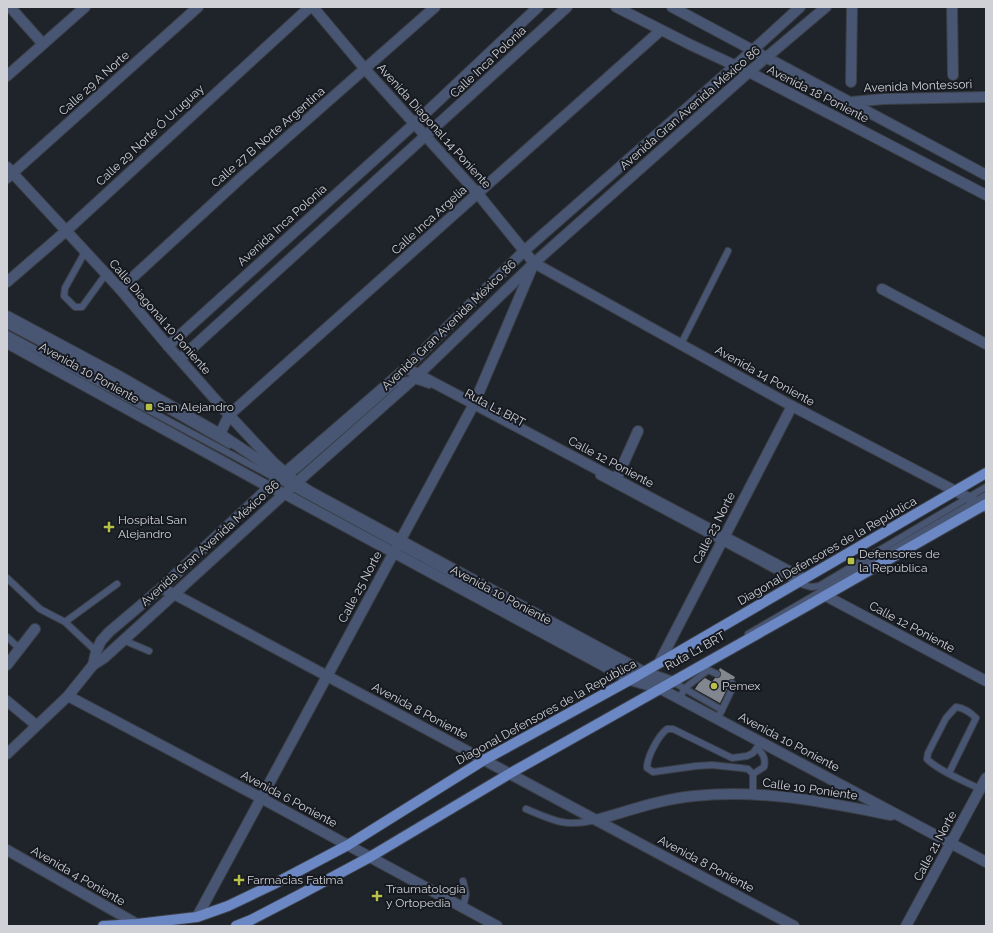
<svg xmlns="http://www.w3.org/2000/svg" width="993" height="933" viewBox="0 0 993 933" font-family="Raleway,sans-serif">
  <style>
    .building { fill: #81868f }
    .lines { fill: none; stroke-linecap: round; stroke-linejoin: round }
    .service-casing { stroke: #3b3f46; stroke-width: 8 }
    .minor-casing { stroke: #3b3f46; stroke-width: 12 }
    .tertiary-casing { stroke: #3b3f46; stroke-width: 12 }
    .primary-casing { stroke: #3b3f46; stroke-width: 12 }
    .service { stroke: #485673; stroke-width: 6 }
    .minor { stroke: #485673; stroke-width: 10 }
    .tertiary { stroke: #485673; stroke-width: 10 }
    .primary { stroke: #6c88c4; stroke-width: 10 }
    .poi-dot { fill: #b8c147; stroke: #161a20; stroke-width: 1.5 }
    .labels { text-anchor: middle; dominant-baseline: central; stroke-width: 4; stroke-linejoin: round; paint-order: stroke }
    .street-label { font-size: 12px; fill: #cfd1d6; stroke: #161a20 }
    .poi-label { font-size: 12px; fill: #cfd1d6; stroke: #161a20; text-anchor: start }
  </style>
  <rect width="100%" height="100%" fill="#1f232a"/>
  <polygon class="building" points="720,668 735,677 734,679 731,679 728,681 728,687 720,703 695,689 699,683 705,678 712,682 715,678 720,677 721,674 719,670"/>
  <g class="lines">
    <defs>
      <g id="service">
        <polyline points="85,252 65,288 64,296 75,307 82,307 106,274"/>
        <polyline points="7,325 168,410 229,445"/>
        <polyline points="7,334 277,479 637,676 656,682 663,681"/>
        <polyline points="681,344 728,251"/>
        <path d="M288,476L299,468L395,384C408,377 416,380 429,385"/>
        <polyline points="599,476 801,584 811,587 819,586 986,487"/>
        <polyline points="7,578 40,609 65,622 98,653"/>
        <polyline points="65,622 117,584"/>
        <polyline points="748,634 986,495"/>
        <polyline points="7,637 20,649"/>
        <polyline points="123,640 149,651"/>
        <polyline points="706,669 717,674"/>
        <polyline points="673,682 722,710"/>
        <polyline points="679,699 685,688 708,670"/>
        <polyline points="720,714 733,687 732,683"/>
        <path d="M949,773L976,718C970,712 964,708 956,707L946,718L928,753L927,759C937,770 966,782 980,789"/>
        <path d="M753,774L764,767C766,758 763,754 757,748"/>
        <path d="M753,794V774L748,769L741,768L712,765L696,766L653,772L647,768C647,757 658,736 667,729H673L732,758L747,756L753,753L761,742"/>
        <path d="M526,809C554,821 565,827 596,820"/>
        <polyline points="463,881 466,894 463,908"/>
      </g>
      <g id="minor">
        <polyline points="10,7 43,44"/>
        <polyline points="313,7 365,69 478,194 534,263 792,406 986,507"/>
        <polyline points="952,7 953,75"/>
        <polyline points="7,76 85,7"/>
        <polyline points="851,82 852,7"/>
        <polyline points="851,102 884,99 986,97"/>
        <polyline points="7,167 120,289 168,346 229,415 273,462 297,483 309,491 644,672 673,682"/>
        <polyline points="7,178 198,7"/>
        <polyline points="7,282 66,231 310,7"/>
        <polyline points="120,289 243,176 435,7"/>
        <polyline points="882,289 986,344"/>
        <polyline points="168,346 414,124 538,7"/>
        <polyline points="180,359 567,7"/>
        <polyline points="406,368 804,579"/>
        <polyline points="220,434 229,415 661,30"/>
        <polyline points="616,480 638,431"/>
        <polyline points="285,494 630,680 661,689 986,862"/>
        <polyline points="161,588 174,594 794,926"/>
        <polyline points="826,596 986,681"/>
        <polyline points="659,663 792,406"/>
        <polyline points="7,665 35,629"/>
        <polyline points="68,696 261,798 497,926"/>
        <polyline points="7,701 36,725"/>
        <path d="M596,820C628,811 661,799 694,796C763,789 824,802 891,815"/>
        <polyline points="197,917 474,404 534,263"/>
        <polyline points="906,926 986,778"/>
      </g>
      <g id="tertiary">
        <polyline points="616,7 691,45 749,72 986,195"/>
        <polyline points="672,7 986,175"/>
        <polyline points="7,316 119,376 220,434 295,484"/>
        <polyline points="7,343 269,487 285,494"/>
        <polyline points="93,665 96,652 101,641 109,632 161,588 281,476 406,368 524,251 753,50 800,7"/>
        <polyline points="7,754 68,696 93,665 104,658 295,484 418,375 534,263 749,72 826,7"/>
        <polyline points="7,850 137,924"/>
      </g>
      <g id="primary">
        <polyline points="103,926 137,924 197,917 228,906 274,884 348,845 484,760 637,676 986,473"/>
        <polyline points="236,926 251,920 299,895 370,857 509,774 807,606 986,504"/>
      </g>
    </defs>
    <use href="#service" class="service-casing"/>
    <use href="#minor" class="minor-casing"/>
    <use href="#tertiary" class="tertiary-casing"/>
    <use href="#primary" class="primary-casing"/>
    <use href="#service" class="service"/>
    <use href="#minor" class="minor"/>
    <use href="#tertiary" class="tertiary"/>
    <use href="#primary" class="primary"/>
  </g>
  <g class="poi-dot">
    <rect x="145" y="403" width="8" height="8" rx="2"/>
    <path d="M107 521h4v4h4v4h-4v4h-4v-4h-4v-4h4z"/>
    <rect x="847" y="557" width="8" height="8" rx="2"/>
    <circle cx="714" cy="686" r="4"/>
    <path d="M237 874h4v4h4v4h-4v4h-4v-4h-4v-4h4z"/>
    <path d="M375 890h4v4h4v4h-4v4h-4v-4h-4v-4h4z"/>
  </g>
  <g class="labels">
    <g class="street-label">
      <text transform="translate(488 62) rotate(-43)">Calle Inca Polonia</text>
      <text transform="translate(94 83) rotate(-42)">Calle 29 A Norte</text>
      <text transform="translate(918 86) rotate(-2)">Avenida Montessori</text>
      <text transform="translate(818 94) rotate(27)">Avenida 18 Poniente</text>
      <text transform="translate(690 108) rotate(-41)">Avenida Gran Avenida México 86</text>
      <text transform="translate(434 126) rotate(48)">Avenida Diagonal 14 Poniente</text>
      <text transform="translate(150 135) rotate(-43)">Calle 29 Norte Ó Uruguay</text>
      <text transform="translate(268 137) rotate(-41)">Calle 27 B Norte Argentina</text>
      <text transform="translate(429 220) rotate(-42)">Calle Inca Argelia</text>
      <text transform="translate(282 225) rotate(-42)">Avenida Inca Polonia</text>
      <text transform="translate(160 317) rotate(49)">Calle Diagonal 10 Poniente</text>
      <text transform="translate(449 325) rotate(-44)">Avenida Gran Avenida México 86</text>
      <text transform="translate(89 373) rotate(29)">Avenida 10 Poniente</text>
      <text transform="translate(765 376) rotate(29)">Avenida 14 Poniente</text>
      <text transform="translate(495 408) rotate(28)">Ruta L1 BRT</text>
      <text transform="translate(611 462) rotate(28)">Calle 12 Poniente</text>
      <text transform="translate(714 528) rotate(-63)">Calle 23 Norte</text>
      <text transform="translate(210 543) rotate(-42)">Avenida Gran Avenida México 86</text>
      <text transform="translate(827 551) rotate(-30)">Diagonal Defensores de la República</text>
      <text transform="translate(360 587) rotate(-62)">Calle 25 Norte</text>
      <text transform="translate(501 595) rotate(28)">Avenida 10 Poniente</text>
      <text transform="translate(912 627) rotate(28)">Calle 12 Poniente</text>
      <text transform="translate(695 651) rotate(-29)">Ruta L1 BRT</text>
      <text transform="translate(420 711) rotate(28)">Avenida 8 Poniente</text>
      <text transform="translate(546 712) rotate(-29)">Diagonal Defensores de la República</text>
      <text transform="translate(789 742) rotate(28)">Avenida 10 Poniente</text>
      <text transform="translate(810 789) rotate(8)">Calle 10 Poniente</text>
      <text transform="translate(289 799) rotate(28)">Avenida 6 Poniente</text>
      <text transform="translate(935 846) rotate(-62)">Calle 21 Norte</text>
      <text transform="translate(706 864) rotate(28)">Avenida 8 Poniente</text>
      <text transform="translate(78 876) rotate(30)">Avenida 4 Poniente</text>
    </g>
    <g class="poi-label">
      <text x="157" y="407">San Alejandro</text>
      <text x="118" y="520">Hospital San<tspan x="118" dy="14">Alejandro</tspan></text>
      <text x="859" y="554">Defensores de<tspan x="859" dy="14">la República</tspan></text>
      <text x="722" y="686">Pemex</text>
      <text x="247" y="880">Farmacias Fatima</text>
      <text x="386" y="889">Traumatologia<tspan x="386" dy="14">y Ortopedia</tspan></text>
    </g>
  </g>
  <rect width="993" height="933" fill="none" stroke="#cfd1d6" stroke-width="16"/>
</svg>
